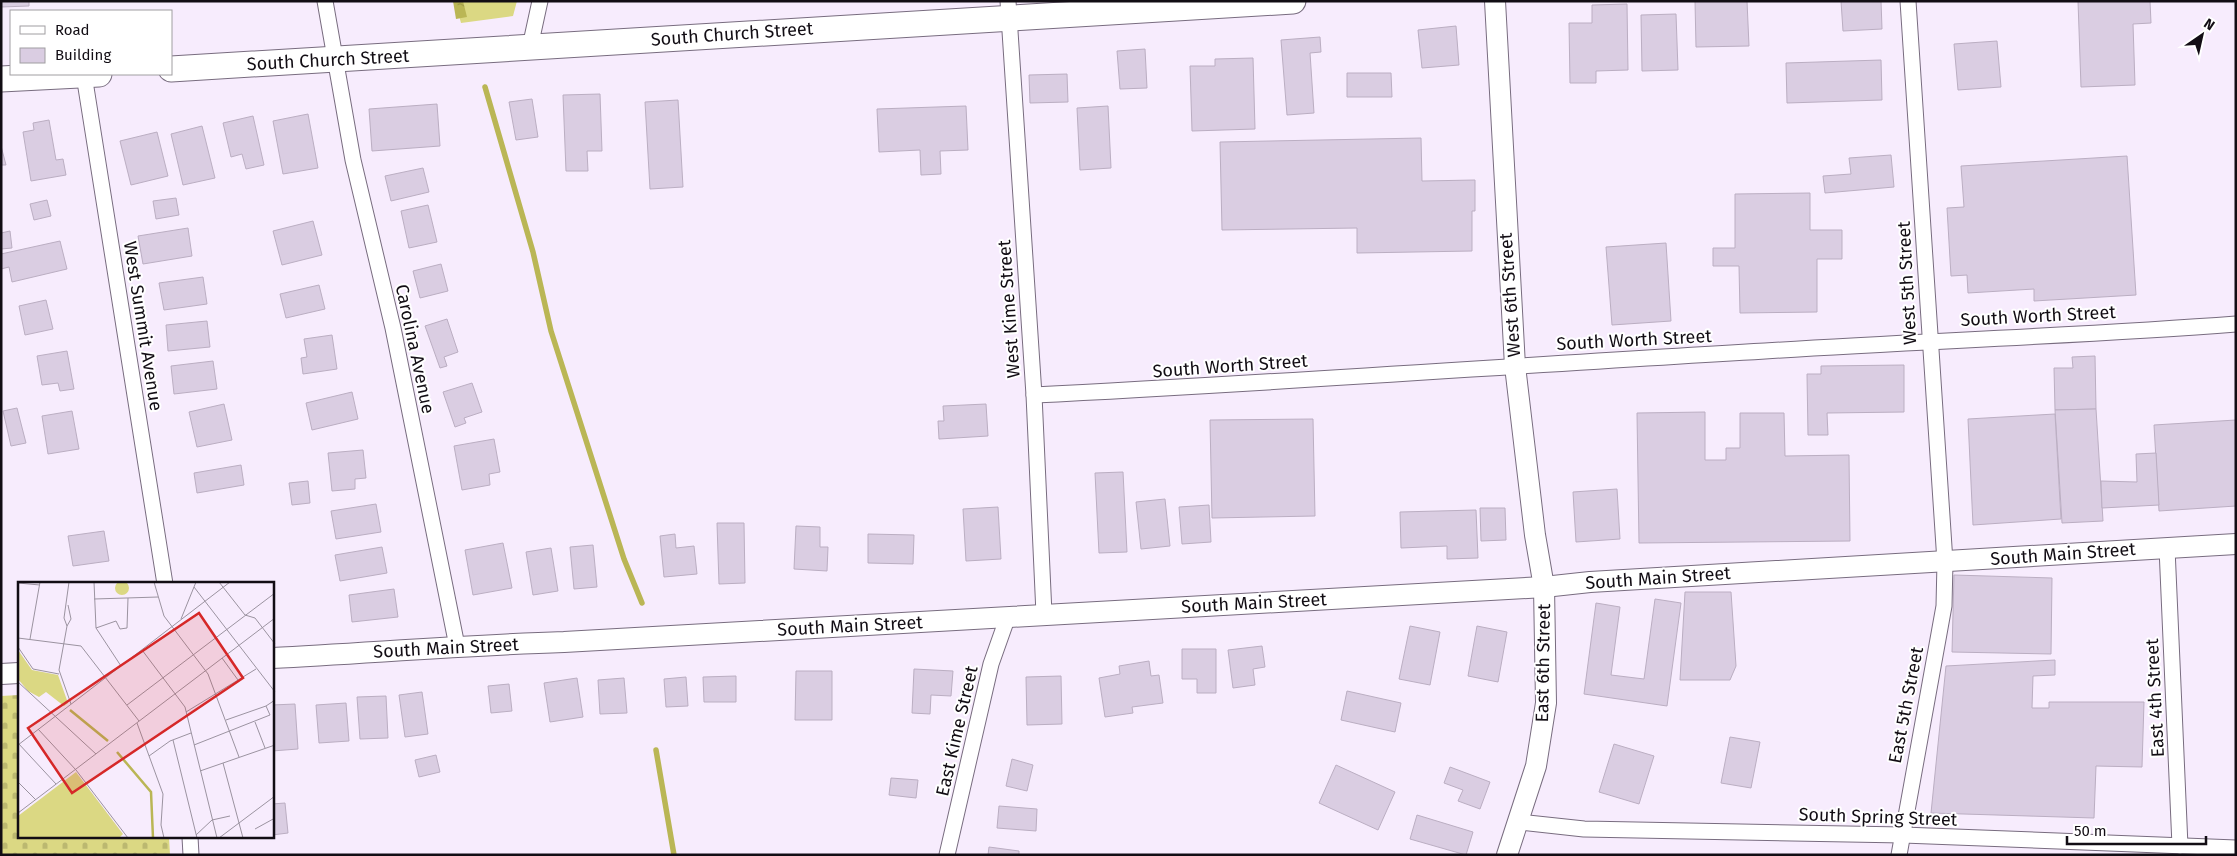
<svg xmlns="http://www.w3.org/2000/svg" width="2237" height="856" viewBox="0 0 2237 856" font-family="'Fira Sans',sans-serif">
  <style>
    .cemetery { fill: url(#cemetery-stones) }
    .green { fill: #dbd883 }
    .water { fill: url(#water-ripples) }
    .lines { fill: none; stroke-linecap: round; stroke-linejoin: round }
    .stream { stroke: #bab655; stroke-width: 5.5 }
    .building { fill: #dacde2; stroke: #bbaec2 }
    .minor-casing { stroke: #786c7f; stroke-width: 17 }
    .tertiary-casing { stroke: #786c7f; stroke-width: 22 }
    .primary-casing { stroke: #786c7f; stroke-width: 27 }
    .minor { stroke: #fff; stroke-width: 15 }
    .tertiary { stroke: #fff; stroke-width: 20 }
    .primary { stroke: #fff; stroke-width: 25 }
    .labels { text-anchor: middle; dominant-baseline: central; stroke-width: 4; stroke-linejoin: round; paint-order: stroke }
    .street-label { font-size: 18px; fill: #120d14; stroke: #fff }
    .inset-river { fill: none; stroke: #bab655; stroke-width: 2.5 }
    .inset-road { fill: none; stroke: #9b93a0; stroke-width: 1 }
    .view { fill: #d62828; fill-opacity: 0.15; stroke: #d62828; stroke-width: 2.5 }
    .inset-edge { fill: none; stroke: #120d14; stroke-width: 2.5 }
  </style>
  <defs>
    <pattern id="cemetery-stones" width="16" height="16" patternUnits="userSpaceOnUse" patternTransform="scale(1.25)"><rect width="16" height="16" fill="#dbd883"/><path d="M2 7V4a2 2 0 0 1 4 0v3zM10 15v-3a2 2 0 0 1 4 0v3z" fill="#bbb870"/></pattern>
    <pattern id="water-ripples" width="26" height="14" patternUnits="userSpaceOnUse" patternTransform="scale(1.25)"><rect width="26" height="14" fill="#bab655"/><path d="M2 4q2-2 4 0t4 0M15 11q2-2 4 0t4 0" fill="none" stroke="#9f9b49"/></pattern>
  </defs>
  <rect width="100%" height="100%" fill="#f7ecfd"/>
  <polygon class="cemetery" points="19,695 19,837 169,837 170,855 1,855 1,696"/>
  <polygon class="green" points="455,1 517,1 513,16 461,23"/>
  <polygon class="water" points="453,1 463,1 467,17 456,19"/>
  <g class="lines">
    <g class="stream">
      <polyline points="485,87 533,252 551,331 624,559 642,603"/>
      <polyline points="656,750 674,855"/>
    </g>
  </g>
  <g class="building">
    <polygon points="1,1 29,1 29,6 1,7"/>
    <polygon points="1695,1 1747,1 1749,46 1696,47"/>
    <polygon points="1841,1 1881,1 1882,29 1843,31"/>
    <polygon points="2078,1 2150,1 2151,23 2133,24 2135,85 2081,87"/>
    <polygon points="1627,4 1628,70 1596,71 1596,83 1570,83 1569,23 1592,23 1592,5"/>
    <polygon points="1676,14 1678,70 1642,71 1641,15"/>
    <polygon points="1456,26 1459,65 1422,68 1418,30"/>
    <polygon points="1320,37 1321,52 1310,53 1314,113 1287,115 1281,40"/>
    <polygon points="1997,41 2001,87 1958,90 1954,44"/>
    <polygon points="1145,49 1147,88 1120,89 1117,51"/>
    <polygon points="1253,58 1255,129 1192,131 1190,66 1215,66 1215,59"/>
    <polygon points="1881,60 1882,100 1787,103 1786,63"/>
    <polygon points="1347,73 1391,73 1392,97 1347,97"/>
    <polygon points="1067,74 1068,102 1030,103 1029,75"/>
    <polygon points="600,94 602,151 587,151 588,171 566,171 563,95"/>
    <polygon points="532,99 538,137 516,140 509,102"/>
    <polygon points="678,100 683,187 650,189 645,102"/>
    <polygon points="437,104 440,146 372,151 369,109"/>
    <polygon points="966,106 968,150 940,151 941,174 921,175 920,150 879,152 877,109"/>
    <polygon points="1108,106 1111,168 1080,170 1077,108"/>
    <polygon points="308,114 318,168 283,174 273,121"/>
    <polygon points="253,116 264,165 246,169 242,154 231,157 223,123"/>
    <polygon points="49,120 56,160 63,159 66,175 31,181 23,132 34,130 33,123"/>
    <polygon points="202,126 215,178 183,185 171,134"/>
    <polygon points="157,132 168,176 131,185 120,141"/>
    <polygon points="1421,138 1422,181 1475,180 1475,211 1472,211 1472,251 1357,253 1357,228 1222,230 1220,142"/>
    <polygon points="1,146 6,165 1,165"/>
    <polygon points="1891,155 1894,187 1825,193 1823,176 1851,174 1849,158"/>
    <polygon points="2127,156 2136,295 2034,301 2034,289 1968,293 1967,275 1951,276 1947,208 1964,207 1961,166"/>
    <polygon points="423,168 429,192 391,201 385,176"/>
    <polygon points="1810,193 1810,230 1842,230 1842,259 1817,259 1817,312 1740,313 1739,266 1713,266 1713,248 1735,248 1735,194"/>
    <polygon points="176,198 179,215 156,219 153,201"/>
    <polygon points="47,200 51,216 34,220 30,204"/>
    <polygon points="428,205 437,242 409,248 401,211"/>
    <polygon points="313,221 322,255 282,265 273,231"/>
    <polygon points="188,228 192,256 143,264 138,236"/>
    <polygon points="10,231 12,248 1,249 1,233"/>
    <polygon points="60,241 67,269 12,282 9,267 1,269 1,254"/>
    <polygon points="1666,243 1671,321 1612,325 1606,247"/>
    <polygon points="441,264 448,291 420,298 413,271"/>
    <polygon points="203,277 207,304 164,310 159,283"/>
    <polygon points="319,285 325,309 286,318 280,294"/>
    <polygon points="46,300 53,329 25,335 19,306"/>
    <polygon points="447,319 458,352 444,357 447,366 440,368 425,326"/>
    <polygon points="207,321 210,347 168,351 166,325"/>
    <polygon points="332,335 337,369 303,374 301,358 307,357 304,339"/>
    <polygon points="67,351 74,389 60,391 58,383 42,385 37,356"/>
    <polygon points="2095,356 2096,409 2055,410 2054,368 2073,368 2072,357"/>
    <polygon points="213,361 217,389 174,394 171,366"/>
    <polygon points="1904,365 1904,412 1827,413 1828,435 1808,435 1807,374 1821,374 1821,366"/>
    <polygon points="472,383 482,412 464,418 466,423 455,427 443,392"/>
    <polygon points="352,392 358,419 312,430 306,403"/>
    <polygon points="224,404 232,440 197,447 189,412"/>
    <polygon points="986,404 988,436 939,439 938,421 944,421 943,406"/>
    <polygon points="17,408 26,443 11,446 3,411"/>
    <polygon points="2096,409 2103,521 2062,523 2055,410"/>
    <polygon points="72,411 79,449 48,454 42,416"/>
    <polygon points="1705,412 1705,460 1726,460 1726,448 1740,448 1740,413 1784,413 1785,456 1849,455 1850,541 1639,543 1637,413"/>
    <polygon points="2055,414 2061,519 1973,525 1968,419"/>
    <polygon points="1313,419 1315,516 1212,518 1210,420"/>
    <polygon points="2236,420 2236,506 2159,511 2154,425"/>
    <polygon points="494,439 500,472 489,474 490,485 462,490 454,446"/>
    <polygon points="363,450 366,478 355,479 355,489 332,491 328,453"/>
    <polygon points="2156,453 2159,505 2102,508 2101,481 2137,482 2136,454"/>
    <polygon points="241,465 244,485 197,493 194,473"/>
    <polygon points="1123,472 1127,552 1099,553 1095,473"/>
    <polygon points="308,481 310,503 292,505 289,483"/>
    <polygon points="1617,489 1620,539 1576,542 1573,492"/>
    <polygon points="1165,499 1170,546 1141,549 1136,502"/>
    <polygon points="376,504 381,532 336,539 331,511"/>
    <polygon points="1209,505 1211,542 1182,544 1179,507"/>
    <polygon points="998,507 1001,559 966,561 963,509"/>
    <polygon points="1480,508 1505,508 1506,540 1481,541"/>
    <polygon points="1476,510 1478,558 1447,559 1447,546 1401,548 1400,512"/>
    <polygon points="717,523 744,523 745,583 719,584"/>
    <polygon points="796,526 820,527 820,547 828,547 827,571 794,569"/>
    <polygon points="104,531 109,561 73,566 68,536"/>
    <polygon points="675,534 676,548 694,546 697,574 664,577 660,536"/>
    <polygon points="868,534 914,535 913,564 868,563"/>
    <polygon points="503,543 512,588 473,595 465,550"/>
    <polygon points="593,545 597,587 574,589 570,547"/>
    <polygon points="382,547 387,573 340,581 335,555"/>
    <polygon points="551,548 558,591 533,595 526,552"/>
    <polygon points="1954,575 2052,578 2051,654 1952,652"/>
    <polygon points="394,589 398,617 352,622 349,595"/>
    <polygon points="1685,592 1731,592 1736,666 1730,680 1680,680"/>
    <polygon points="1655,599 1681,603 1667,706 1584,694 1596,603 1620,607 1611,675 1644,679"/>
    <polygon points="1410,626 1440,632 1430,685 1399,679"/>
    <polygon points="1477,626 1507,632 1498,682 1468,676"/>
    <polygon points="1262,646 1265,667 1253,669 1255,685 1233,688 1228,650"/>
    <polygon points="1182,649 1216,649 1216,693 1197,693 1197,679 1182,679"/>
    <polygon points="2055,660 2055,675 2033,676 2032,708 2049,708 2049,702 2144,702 2142,767 2096,766 2094,818 1931,813 1946,666"/>
    <polygon points="1149,661 1151,676 1159,675 1163,703 1132,707 1133,713 1105,717 1099,678 1120,674 1119,666"/>
    <polygon points="914,669 953,671 951,696 931,695 930,714 912,713"/>
    <polygon points="796,671 832,671 832,720 795,720"/>
    <polygon points="736,676 736,702 704,702 703,677"/>
    <polygon points="1061,676 1062,724 1027,725 1026,677"/>
    <polygon points="686,677 688,706 666,707 664,679"/>
    <polygon points="577,678 583,717 550,722 544,683"/>
    <polygon points="624,678 627,713 600,714 598,680"/>
    <polygon points="509,684 512,711 491,713 488,686"/>
    <polygon points="1347,691 1401,703 1395,732 1341,720"/>
    <polygon points="422,692 428,734 405,737 399,695"/>
    <polygon points="386,696 388,738 360,739 357,697"/>
    <polygon points="346,703 349,741 319,743 316,705"/>
    <polygon points="295,704 298,749 272,751 272,705"/>
    <polygon points="1730,737 1760,742 1751,788 1721,783"/>
    <polygon points="1614,744 1654,756 1639,804 1599,792"/>
    <polygon points="436,755 440,772 419,777 415,760"/>
    <polygon points="1012,759 1033,765 1027,791 1006,786"/>
    <polygon points="1336,765 1395,792 1378,830 1319,803"/>
    <polygon points="1450,767 1490,782 1480,809 1458,801 1463,790 1444,783"/>
    <polygon points="891,778 918,780 916,798 889,795"/>
    <polygon points="285,803 288,833 272,835 272,804"/>
    <polygon points="999,806 1037,809 1036,831 997,828"/>
    <polygon points="1417,815 1473,832 1466,855 1410,839"/>
    <polygon points="989,847 1019,851 1019,855 988,855"/>
  </g>
  <g class="lines">
    <defs>
      <g id="minor">
        <polyline points="325,1 353,160 393,328 457,646"/>
        <polyline points="1008,1 1034,395 1044,614"/>
        <polyline points="530,47 540,1"/>
        <polyline points="84,75 165,584"/>
        <path d="M1034,395C1278,383 1521,365 1765,351C1922,341 2079,336 2236,324"/>
        <polyline points="2167,548 2180,846"/>
        <polyline points="1519,822 1584,829 1903,835 2236,848"/>
        <polyline points="190,837 191,855"/>
        <polyline points="947,855 991,664 1008,616"/>
        <polyline points="1899,855 1944,606 1945,562 1908,1"/>
      </g>
      <g id="tertiary">
        <polyline points="1495,1 1515,366 1535,535 1544,587 1546,703 1536,766 1507,855"/>
        <path d="M272,658C370,653 467,645 564,642L1544,587L1590,582L2236,544"/>
        <polyline points="1,674 19,673"/>
      </g>
      <g id="primary">
        <polyline points="171,69 1293,1"/>
        <polyline points="1,79 99,74"/>
      </g>
    </defs>
    <use href="#minor" class="minor-casing"/>
    <use href="#tertiary" class="tertiary-casing"/>
    <use href="#primary" class="primary-casing"/>
    <use href="#minor" class="minor"/>
    <use href="#tertiary" class="tertiary"/>
    <use href="#primary" class="primary"/>
  </g>
  <g class="labels">
    <g class="street-label">
      <text transform="translate(732 34) rotate(-4)">South Church Street</text>
      <text transform="translate(328 60) rotate(-3)">South Church Street</text>
      <text transform="translate(1907 283) rotate(-93)">West 5th Street</text>
      <text transform="translate(1510 295) rotate(-94)">West 6th Street</text>
      <text transform="translate(1009 309) rotate(-94)">West Kime Street</text>
      <text transform="translate(2038 316) rotate(-3)">South Worth Street</text>
      <text transform="translate(143 326) rotate(81)">West Summit Avenue</text>
      <text transform="translate(1634 340) rotate(-3)">South Worth Street</text>
      <text transform="translate(415 349) rotate(78)">Carolina Avenue</text>
      <text transform="translate(1230 366) rotate(-4)">South Worth Street</text>
      <text transform="translate(2063 554) rotate(-4)">South Main Street</text>
      <text transform="translate(1658 578) rotate(-4)">South Main Street</text>
      <text transform="translate(1254 603) rotate(-3)">South Main Street</text>
      <text transform="translate(850 626) rotate(-3)">South Main Street</text>
      <text transform="translate(446 648) rotate(-3)">South Main Street</text>
      <text transform="translate(1543 663) rotate(-89)">East 6th Street</text>
      <text transform="translate(2155 698) rotate(-93)">East 4th Street</text>
      <text transform="translate(1906 705) rotate(-79)">East 5th Street</text>
      <text transform="translate(957 731) rotate(-77)">East Kime Street</text>
      <text transform="translate(1878 817) rotate(2)">South Spring Street</text>
    </g>
  </g>
  <g transform="translate(18 582)">
    <rect width="256" height="256" fill="#f7ecfd"/>
    <path d="M58,190L105,252L101,256H0V234Z" fill="#dbd883"/>
    <path d="M97 6a7 7 0 1 1 14 0a7 7 0 1 1-14 0ZM0,68L14,88L40,93L50,121L46,124L28,110L21,115L10,109L0,97Z" fill="#dbd883"/>
    <path class="inset-river" d="M52,128L90,159M99,170L133,210L135,256"/>
    <path class="inset-road" d="M76,0L78,46L103,84M136,0L146,34L190,92L221,175M201,0L227,33L237,36L257,62M0,1L22,3M176,5L257,110M76,17L140,15M50,23L53,37L49,44L41,88L53,122M163,37L178,0M49,44L46,36L51,0M78,46L98,39L102,47L109,46L110,16M0,56L63,64L121,139M12,57L22,0M0,65L15,87L41,92M124,68L167,125L199,256M204,76L220,98M0,100L78,172M109,123L257,11M168,130L238,87M208,138L248,124L257,118M237,140L247,166M119,141L145,212L143,243L146,256M20,147L58,188L110,256M155,158L179,256M0,161L38,202M0,163L212,0M176,163L252,133L248,124M131,174L152,159L173,151M205,181L225,256M182,189L257,163M0,200L18,218M0,231L257,36M237,247L257,236M178,253L194,238L212,234M201,256L257,214"/>
    <path class="view" d="M181,31L225,96L54,211L10,146Z"/>
    <rect width="256" height="256" class="inset-edge"/>
  </g>
  <rect width="2237" height="856" fill="none" stroke="#120d14" stroke-width="5"/>
  <rect x="10" y="10" width="162" height="65" fill="#ffffff" stroke="#a09ea1"/>
  <rect x="20" y="26" width="25" height="8" fill="#ffffff" stroke="#a09ea1"/>
  <text x="55" y="35" font-size="15" fill="#120d14">Road</text>
  <rect x="20" y="48" width="25" height="15" fill="#dacde2" stroke="#a09ea1"/>
  <text x="55" y="60" font-size="15" fill="#120d14">Building</text>
  <g transform="translate(2202 35) rotate(34)" stroke="#ffffff" stroke-width="4" paint-order="stroke">
  <path d="M0-4L9 19L0 12L-9 19Z" fill="#120d14"/>
  <text y="-8" font-size="14" font-weight="bold" text-anchor="middle" fill="#120d14">N</text>
  </g>
  <path d="M2067 836v8h139v-8" fill="none" stroke="#120d14" stroke-width="2.5"/>
  <text x="2074" y="836" font-size="15" fill="#120d14" stroke="#ffffff" stroke-width="4" paint-order="stroke">50 m</text>
</svg>
